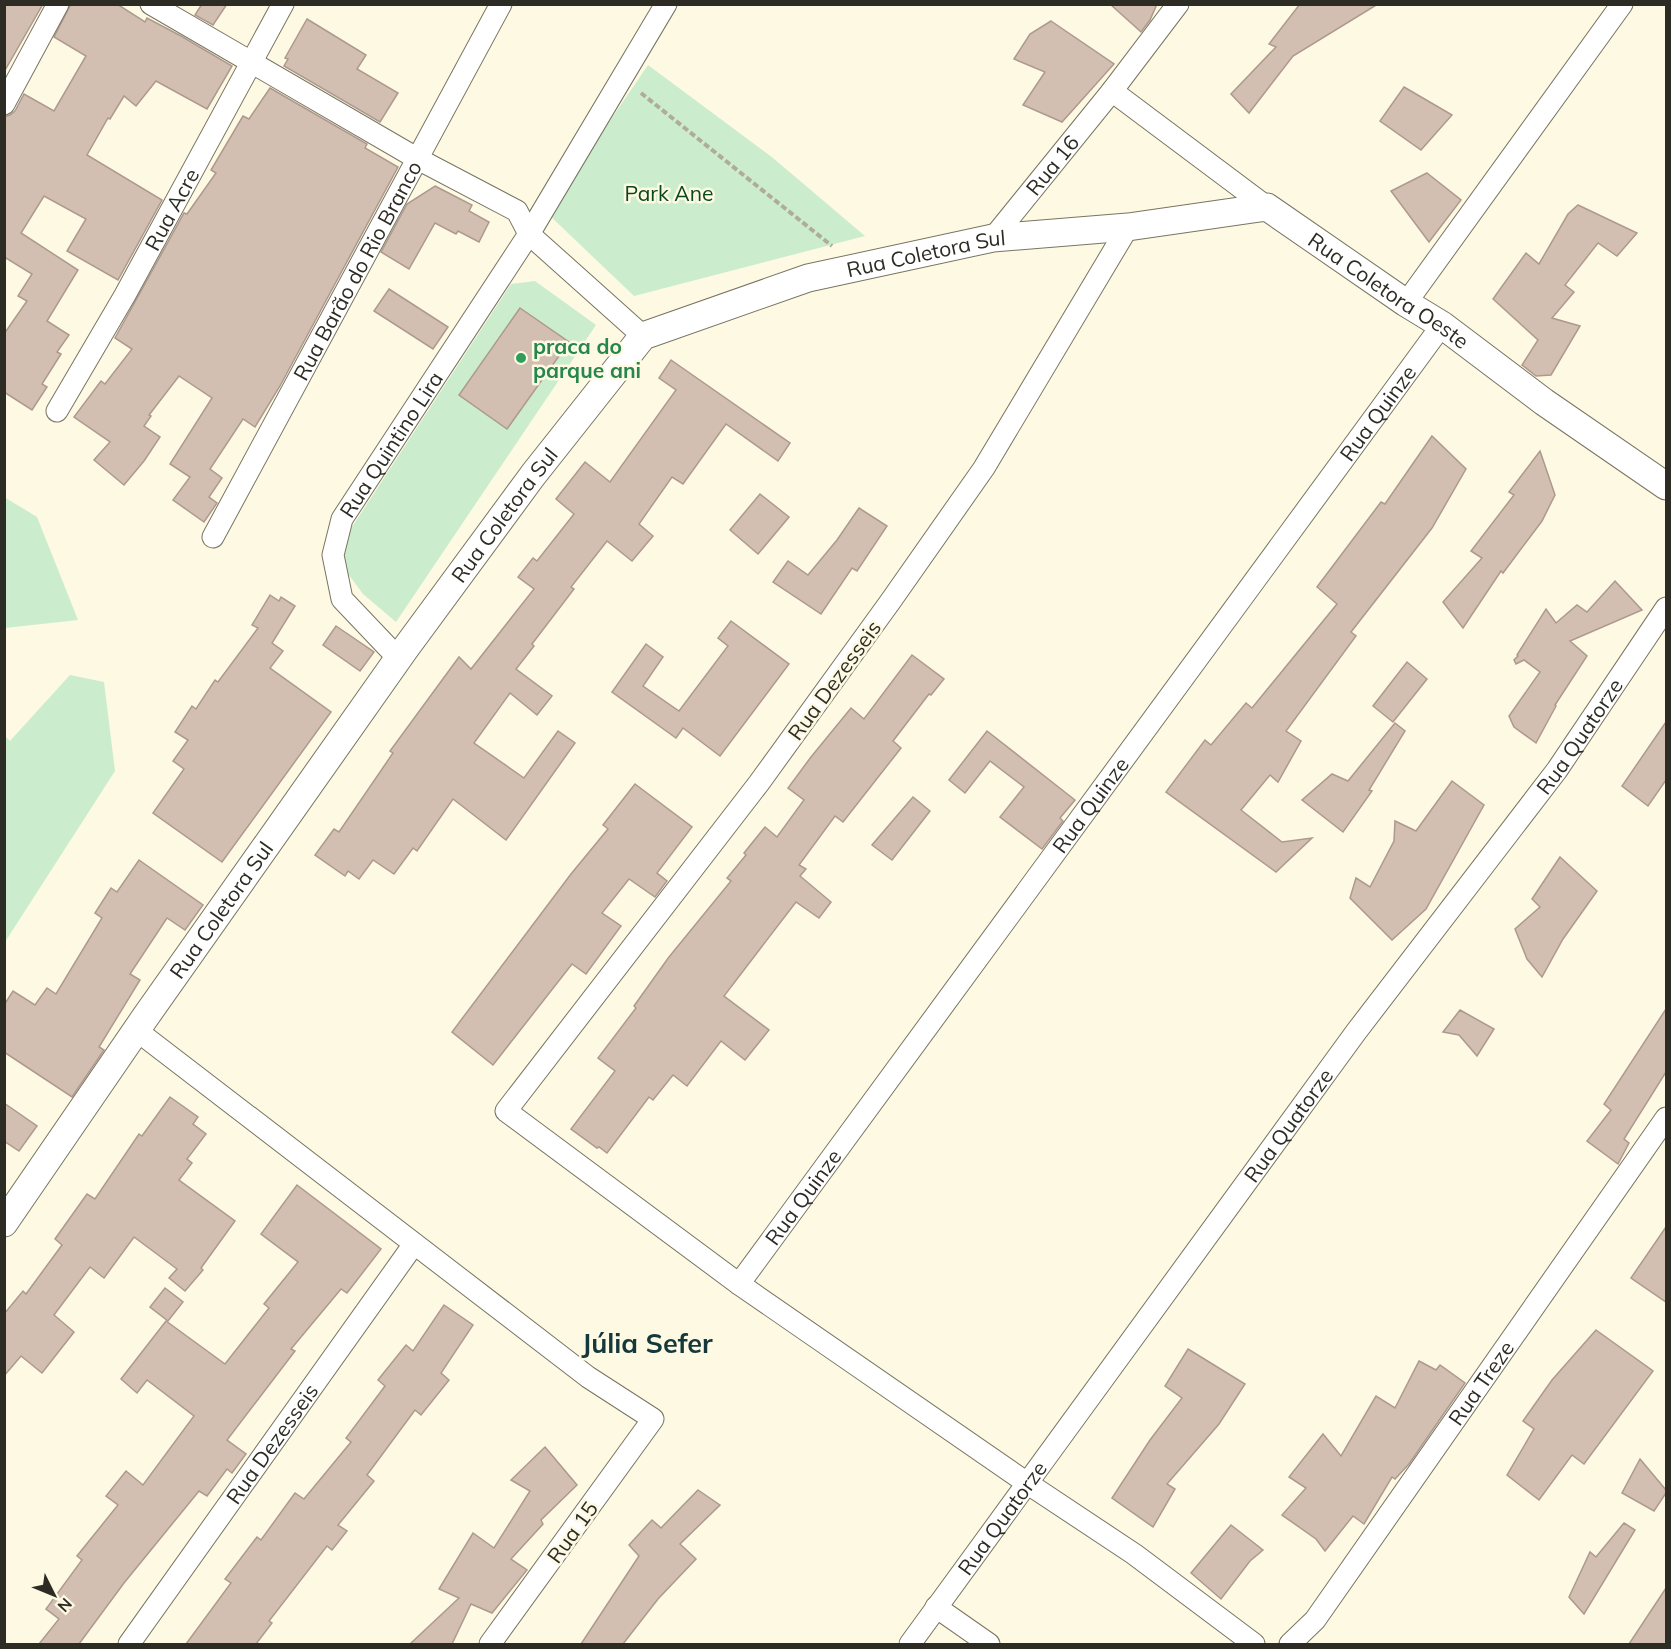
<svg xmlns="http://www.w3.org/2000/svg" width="1671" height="1649" viewBox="0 0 1671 1649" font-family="Mulish,sans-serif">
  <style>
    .green { fill: #cbedcd }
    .building { fill: #d3beb2; stroke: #ad998e; stroke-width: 1.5 }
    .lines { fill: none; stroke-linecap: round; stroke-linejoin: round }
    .minor-casing { stroke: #797562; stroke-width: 23 }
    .tertiary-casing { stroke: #797562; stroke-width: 29 }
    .path { stroke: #afac9b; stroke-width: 4; stroke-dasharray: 6 3; stroke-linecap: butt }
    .minor { stroke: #fff; stroke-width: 21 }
    .tertiary { stroke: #fff; stroke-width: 27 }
    .leisure-dot { fill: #2e9e5b; stroke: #fdf9e3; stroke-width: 2 }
    .labels { text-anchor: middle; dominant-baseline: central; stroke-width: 5; stroke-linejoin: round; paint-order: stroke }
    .street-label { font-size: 21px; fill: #2d2c24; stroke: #fdf9e3 }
    .park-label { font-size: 21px; fill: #094819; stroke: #fdf9e3 }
    .leisure-label { font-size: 21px; font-weight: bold; fill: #27864d; stroke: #fdf9e3; text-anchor: start }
    .district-label { font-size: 27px; font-weight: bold; fill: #15383a; stroke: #fdf9e3 }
  </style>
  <rect width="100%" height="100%" fill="#fdf9e3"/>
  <g class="green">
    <polygon points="648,65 773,158 865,236 634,296 547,213"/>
    <polygon points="535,281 596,325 396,622 363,594 343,567 348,533 511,284"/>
    <polygon points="4,497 37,517 78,620 5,628"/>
    <polygon points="70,675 104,682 115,771 5,942 5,736 10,741"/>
  </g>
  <g class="building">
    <polygon points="4,4 43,4 4,72"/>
    <polygon points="71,4 117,4 145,22 147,18 181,36 232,66 207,109 156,81 136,106 124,96 110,119 108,118 87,155 162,200 118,280 67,251 86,219 44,196 21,233 78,270 47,321 69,335 57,352 61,354 42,384 47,387 32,410 4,392 4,334 27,301 18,296 32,274 6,258 4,261 4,117 10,115 15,111 24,94 54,111 86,56 54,37"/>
    <polygon points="202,4 227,4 213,25 195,15"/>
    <polygon points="1110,4 1157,4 1150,20 1141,32"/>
    <polygon points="1300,4 1378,4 1293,56 1249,113 1231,94 1276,47 1269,44"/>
    <polygon points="307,19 366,55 357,69 398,93 380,122 284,66 288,59 285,58"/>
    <polygon points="1051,21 1114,64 1062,122 1023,105 1045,72 1014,59 1030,34"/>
    <polygon points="1404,87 1452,115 1421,150 1380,121"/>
    <polygon points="270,88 367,144 365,148 398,167 280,386 255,427 243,419 210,469 222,478 209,497 217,503 204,522 173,500 190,477 170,464 212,398 179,376 149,415 151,416 144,426 160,437 144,461 124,485 94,460 110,442 74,417 101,381 105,384 132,349 115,338 184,213 187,214 216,173 211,170 243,116 249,119"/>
    <polygon points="1427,173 1461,200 1429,242 1391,191"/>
    <polygon points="435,186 472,205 469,211 489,222 479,242 458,231 456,234 435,223 409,269 381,252 407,204"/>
    <polygon points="1578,205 1637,233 1617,256 1598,243 1565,285 1574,292 1552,318 1580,326 1551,375 1536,376 1522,365 1538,340 1493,299 1526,253 1539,264 1568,214"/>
    <polygon points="389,289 448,327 433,349 374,311"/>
    <polygon points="520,308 569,342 507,429 459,395"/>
    <polygon points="671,360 790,443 778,461 726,424 683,484 672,477 639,524 653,536 632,561 607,541 571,587 574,589 532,644 534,646 516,669 552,696 537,715 510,693 474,743 524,778 558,731 575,743 506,840 453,799 417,851 413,848 394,874 373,860 359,879 348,871 345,876 315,855 334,829 339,832 393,753 390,751 459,657 471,669 534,589 518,577 533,558 537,561 574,514 556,499 585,462 610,482 676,390 659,378"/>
    <polygon points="1432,436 1466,469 1432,528 1351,632 1356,636 1286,731 1301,741 1278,782 1270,775 1241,810 1282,842 1312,838 1276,872 1166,792 1205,740 1211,745 1246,703 1252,708 1337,604 1317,587 1381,502 1385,504"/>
    <polygon points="1540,451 1555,495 1542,521 1503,573 1501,571 1463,628 1443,602 1482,558 1471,551 1514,495 1509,492"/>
    <polygon points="760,494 789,517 758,554 730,530"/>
    <polygon points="859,508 887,526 857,571 852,568 821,614 773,582 788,561 808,575 837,540"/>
    <polygon points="1615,581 1642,610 1570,641 1587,656 1555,705 1556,706 1536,743 1514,727 1509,716 1540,672 1524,660 1516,664 1514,660 1518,656 1517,655 1546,609 1556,623 1577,605 1587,612"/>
    <polygon points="270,595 279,601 281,597 295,606 272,643 283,651 270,668 331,712 222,862 153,813 184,769 173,761 188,740 175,732 192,706 196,709 215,680 218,682 258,628 252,625"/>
    <polygon points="731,621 789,664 720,756 683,728 676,738 612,692 646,644 663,657 643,686 679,711 728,646 718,638"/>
    <polygon points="336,626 374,652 360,671 323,645"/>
    <polygon points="912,655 944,679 931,695 929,694 893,741 901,748 843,822 835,816 799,865 806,869 800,876 831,902 819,918 796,902 724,996 769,1030 745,1060 721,1041 687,1086 673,1075 653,1100 649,1097 607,1153 599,1147 597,1148 571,1129 615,1071 598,1058 636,1008 634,1006 669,957 731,881 727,878 746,855 744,853 765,827 777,837 804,800 788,788 811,757 851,708 864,719"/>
    <polygon points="1407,662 1427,679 1393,722 1373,706"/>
    <polygon points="1666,722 1666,780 1648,806 1622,786"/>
    <polygon points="1395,723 1405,731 1369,790 1372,791 1343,832 1302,800 1332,774 1348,781"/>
    <polygon points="987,731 1075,800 1060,818 1063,821 1042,849 1000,817 1024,787 990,761 965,793 949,780"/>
    <polygon points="1452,781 1484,805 1426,909 1392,940 1350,898 1356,878 1370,887 1394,841 1395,821 1416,831"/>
    <polygon points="635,784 692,827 657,873 667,881 655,897 629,879 602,913 621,926 586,974 572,964 493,1065 452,1032 571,874 608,829 603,825"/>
    <polygon points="913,797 930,811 892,860 872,845"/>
    <polygon points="1560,857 1597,891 1563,939 1542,977 1527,959 1515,929 1540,907 1532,899"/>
    <polygon points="139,860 203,905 185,930 167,918 130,974 140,980 99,1047 104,1050 72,1097 4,1052 4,1005 13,991 35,1005 47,988 56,994 102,918 95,913 111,888 117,892"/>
    <polygon points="1666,1009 1666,1072 1624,1139 1629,1143 1618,1164 1587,1141 1611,1110 1604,1104"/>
    <polygon points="1460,1010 1494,1029 1477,1056 1459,1035 1443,1032"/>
    <polygon points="170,1097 198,1117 193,1124 206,1134 187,1159 192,1163 179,1180 235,1221 201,1268 203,1270 185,1291 169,1278 177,1269 134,1237 104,1278 90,1267 54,1315 74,1332 42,1373 21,1356 4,1376 4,1314 23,1291 26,1294 62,1245 55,1239 87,1194 95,1199 139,1134 142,1136"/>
    <polygon points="4,1103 37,1126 19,1151 4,1141"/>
    <polygon points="297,1185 381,1249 347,1293 341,1289 291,1349 295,1351 227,1440 246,1454 232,1473 227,1469 207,1496 199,1491 124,1583 79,1644 39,1644 59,1619 46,1609 82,1560 77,1556 118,1505 106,1496 126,1471 143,1485 194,1416 147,1380 137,1393 121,1379 166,1321 225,1364 269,1308 264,1304 298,1262 261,1234"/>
    <polygon points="1666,1227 1666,1302 1631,1278"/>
    <polygon points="165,1288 183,1302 168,1321 150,1307"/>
    <polygon points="444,1305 473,1325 441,1373 449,1380 421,1415 415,1410 367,1475 374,1481 338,1525 347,1531 332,1550 327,1546 269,1621 272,1623 256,1644 186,1644 231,1583 225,1579 257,1537 261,1540 295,1493 304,1499 351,1442 346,1438 385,1386 378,1380 406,1345 413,1351"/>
    <polygon points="1596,1330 1653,1371 1584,1464 1572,1455 1539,1500 1507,1475 1534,1429 1523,1421 1552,1380"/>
    <polygon points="1188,1349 1245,1384 1219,1424 1167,1484 1175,1489 1153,1527 1112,1498 1150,1440 1182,1398 1165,1386"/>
    <polygon points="1419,1361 1436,1370 1440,1365 1465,1383 1409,1464 1395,1479 1392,1477 1364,1524 1353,1516 1325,1551 1316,1539 1282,1515 1306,1488 1289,1477 1323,1434 1341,1456 1376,1396 1395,1408"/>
    <polygon points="545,1447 577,1485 541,1520 543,1524 511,1559 527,1570 492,1613 471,1604 452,1644 410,1644 459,1598 439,1589 473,1533 494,1548 530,1491 511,1480"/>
    <polygon points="1640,1459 1666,1490 1666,1493 1654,1511 1622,1493"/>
    <polygon points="698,1490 720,1505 680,1544 696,1559 658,1599 623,1644 581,1644 639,1556 629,1545 652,1520 661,1528"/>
    <polygon points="1624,1523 1635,1530 1584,1614 1569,1597 1590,1552 1596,1557"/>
    <polygon points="1231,1525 1263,1550 1250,1561 1221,1599 1191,1573"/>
    <polygon points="1666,1588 1666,1644 1629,1644"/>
  </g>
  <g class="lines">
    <defs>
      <g id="minor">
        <polyline points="151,4 418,159 517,211 529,234 643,336"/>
        <polyline points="1112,91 1267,207"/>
        <polyline points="4,104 58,4"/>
        <polyline points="1128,227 984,468 890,602 759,783 506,1111 739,1284 1027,1483 1134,1554 1254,1644"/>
        <path id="s1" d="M993,238L1112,91L1178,4"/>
        <polyline points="1406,303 1622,4"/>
        <path id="s2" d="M57,411L125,295L283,4"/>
        <path id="s3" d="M213,537L501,4"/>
        <path id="s4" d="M399,659L342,599L333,555L342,519L529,234L666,4"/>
        <polyline points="136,1030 588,1377 653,1419 490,1644"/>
        <path id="s5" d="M739,1284L1442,325"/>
        <polyline points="936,1607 989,1644"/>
        <path id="s6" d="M129,1644L414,1244"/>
        <path id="s7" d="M910,1644L1356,1032L1557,770L1666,608"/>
        <path id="s8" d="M1290,1644L1315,1620L1666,1118"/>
      </g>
      <g id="tertiary">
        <path id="s9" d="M4,1223L144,1019L405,649L533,475L643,336L808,278L993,238L1128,227L1267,207L1406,303L1442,325L1544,402L1666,486"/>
      </g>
    </defs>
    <use href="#minor" class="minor-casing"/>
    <use href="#tertiary" class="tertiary-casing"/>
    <polyline class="path" points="641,93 832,246"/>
    <use href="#minor" class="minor"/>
    <use href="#tertiary" class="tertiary"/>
  </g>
  <circle class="leisure-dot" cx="521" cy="358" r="6"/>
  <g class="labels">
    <g class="street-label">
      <text stroke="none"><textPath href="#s1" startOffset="94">Rua 16</textPath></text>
      <text stroke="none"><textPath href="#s2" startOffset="232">Rua Acre</textPath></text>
      <text stroke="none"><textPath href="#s9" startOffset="1389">Rua Coletora Sul</textPath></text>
      <text stroke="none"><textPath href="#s3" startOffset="303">Rua Barão do Rio Branco</textPath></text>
      <text stroke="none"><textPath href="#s9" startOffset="1881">Rua Coletora Oeste</textPath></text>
      <text stroke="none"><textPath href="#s5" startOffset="1080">Rua Quinze</textPath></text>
      <text stroke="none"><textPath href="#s4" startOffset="254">Rua Quintino Lira</textPath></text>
      <text stroke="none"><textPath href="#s9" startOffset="867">Rua Coletora Sul</textPath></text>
      <text transform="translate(834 680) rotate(-54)">Rua Dezesseis</text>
      <text stroke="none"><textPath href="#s7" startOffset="1128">Rua Quatorze</textPath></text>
      <text stroke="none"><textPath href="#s5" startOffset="594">Rua Quinze</textPath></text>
      <text stroke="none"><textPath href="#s9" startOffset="381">Rua Coletora Sul</textPath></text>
      <text stroke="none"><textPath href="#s7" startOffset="642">Rua Quatorze</textPath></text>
      <text stroke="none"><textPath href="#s5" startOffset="108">Rua Quinze</textPath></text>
      <text stroke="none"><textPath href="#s8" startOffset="324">Rua Treze</textPath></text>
      <text stroke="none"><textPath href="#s6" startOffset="246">Rua Dezesseis</textPath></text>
      <text stroke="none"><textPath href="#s7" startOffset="156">Rua Quatorze</textPath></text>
      <text transform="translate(572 1532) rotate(-54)">Rua 15</text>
    </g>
    <g class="park-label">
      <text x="669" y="193">Park Ane</text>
    </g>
    <g class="leisure-label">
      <text x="533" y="346">praca do<tspan x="533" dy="24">parque ani</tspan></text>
    </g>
    <g class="district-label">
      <text x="647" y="1343">Júlia Sefer</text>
    </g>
  </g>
  <rect width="1671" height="1649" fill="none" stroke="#2d2c24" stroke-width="12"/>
  <g transform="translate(54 1595) rotate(133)" stroke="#fdf9e3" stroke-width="4.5" paint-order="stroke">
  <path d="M0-4.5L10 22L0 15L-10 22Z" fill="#2d2c24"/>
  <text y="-9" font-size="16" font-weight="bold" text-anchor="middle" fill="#2d2c24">N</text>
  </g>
</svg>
